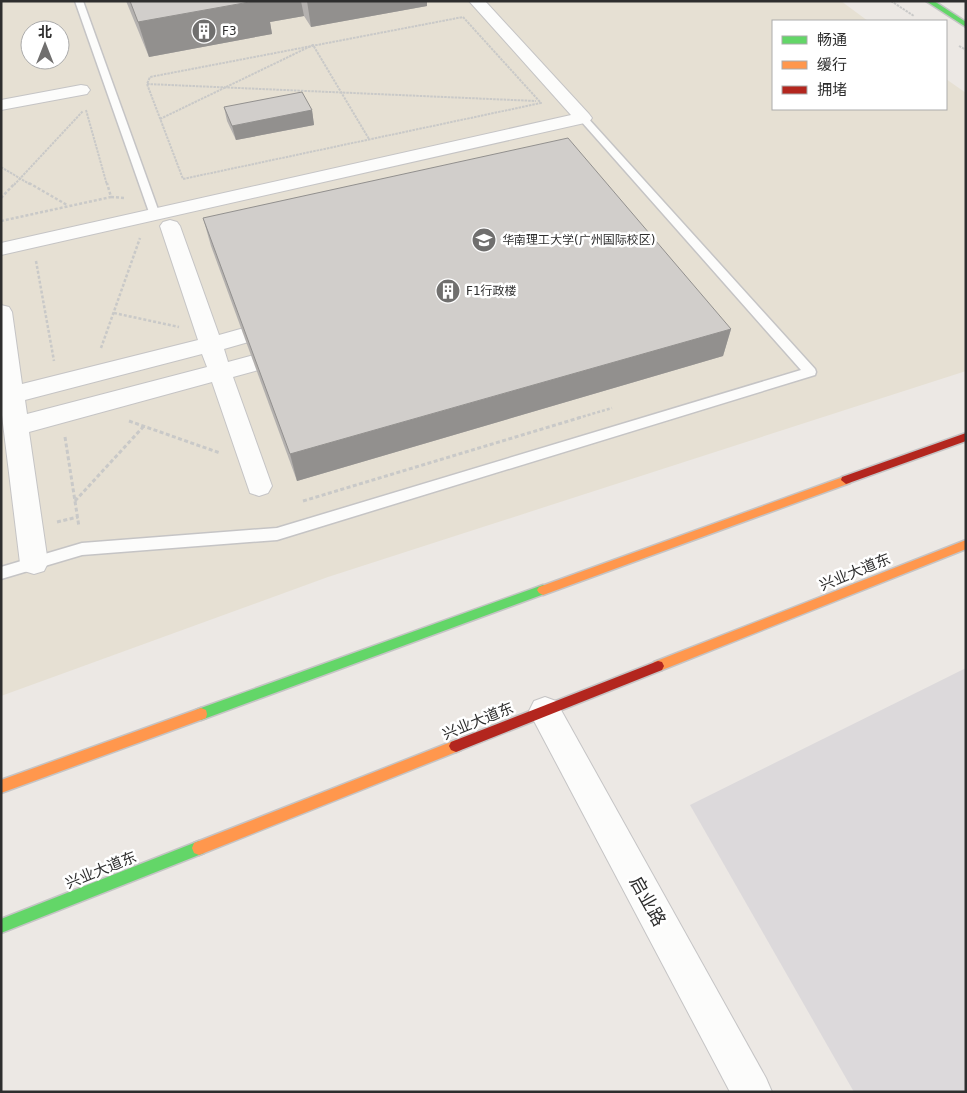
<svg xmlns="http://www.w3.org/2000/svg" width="967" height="1093" viewBox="0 0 967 1093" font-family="'DejaVu Sans','Noto Sans SC',sans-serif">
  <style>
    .industrial { fill: #dcd9db }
    .education { fill: #e6e0d3; fill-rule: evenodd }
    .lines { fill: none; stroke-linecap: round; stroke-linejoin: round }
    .lane-casing { stroke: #c5c4c5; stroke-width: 3 }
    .street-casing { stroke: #c5c4c5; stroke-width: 2 }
    .fast-casing { stroke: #c5c4c5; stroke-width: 3 }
    .slow-casing { stroke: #c5c4c5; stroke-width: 3 }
    .jam-casing { stroke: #c5c4c5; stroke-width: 3 }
    .path-far2 { stroke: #c9c9c8; stroke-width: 2; stroke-dasharray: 2.5 1; stroke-linecap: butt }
    .path-far1 { stroke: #c9c9c8; stroke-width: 2.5; stroke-dasharray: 3 2; stroke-linecap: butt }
    .path { stroke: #c9c9c8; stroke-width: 3; stroke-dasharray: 4 2.5; stroke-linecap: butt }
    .lane { fill: #fcfcfb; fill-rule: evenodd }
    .street { fill: #fcfcfb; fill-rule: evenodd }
    .fast { fill: #63d668; fill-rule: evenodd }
    .slow { fill: #ff974d; fill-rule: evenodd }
    .jam { fill: #b3261e; fill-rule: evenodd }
    .wall { fill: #b4b1af }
    .shaded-wall { fill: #92908e }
    .building { fill: #d1cecb; stroke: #92908e }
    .labels { text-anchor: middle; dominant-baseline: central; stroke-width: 5; stroke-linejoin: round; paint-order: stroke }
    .far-poi-label { font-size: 12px; fill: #2e2e2e; stroke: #fff; text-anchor: start }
    .street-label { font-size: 15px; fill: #2e2e2e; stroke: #fff }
    .near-street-label { font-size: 18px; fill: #2e2e2e; stroke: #fff }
  </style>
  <rect width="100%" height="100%" fill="#ece8e4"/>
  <polygon class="industrial" points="966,668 966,1092 854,1092 690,805"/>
  <path class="education" d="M1,1H841L868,21H773V109H946V79L966,93V371L328,577L1,696ZM30,30H60V60H30Z"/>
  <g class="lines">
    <defs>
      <g id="lane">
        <polygon points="75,1 83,1 160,215 159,217 151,217 150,215"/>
        <polygon points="583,115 586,116 815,369 816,372 815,375 277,540 82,555 1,579 1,567 82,543 277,528 801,370 580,120 580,116"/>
      </g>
      <g id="street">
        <polygon points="469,1 485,1 589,114 592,118 589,122 1,255 1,243 571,115"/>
        <polygon points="81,85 87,86 90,90 87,94 1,110 1,100"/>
        <path d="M170,220L177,222L180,226L219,335L244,328L252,331L255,336L252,341L224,349L228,362L254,355L262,357L266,363L262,369L233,377L272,486L268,493L259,496L250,493L212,382L29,432L48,563L44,571L34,574L24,571L20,563L1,407V305L9,307L12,312L22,384L198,340L160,226L163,222ZM202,354L207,367L27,414L25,400Z"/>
        <polygon points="545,697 556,701 766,1078 772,1092 730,1092 534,721 529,711 534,701"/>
      </g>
      <g id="fast">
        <polygon points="926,1 934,1 966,22 966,27"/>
        <polygon points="543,585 547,587 549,590 547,593 201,720 196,718 195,714 196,710 201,708"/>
        <polygon points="199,841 204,843 206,848 204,853 1,933 1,919"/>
      </g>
      <g id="slow">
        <polygon points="846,476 851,480 850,483 543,595 539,593 537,590 539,587"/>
        <polygon points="966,540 966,549 662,670 658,671 654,670 652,666 654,662"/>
        <polygon points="201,708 206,710 207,714 206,718 1,793 1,780"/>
        <polygon points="456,740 461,742 463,746 461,750 199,855 194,853 192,848 194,843"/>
      </g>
      <g id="jam">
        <polygon points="966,433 966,441 846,484 841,480 842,477"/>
        <polygon points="658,661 662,662 664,666 662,670 456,752 451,750 449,746 451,742"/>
      </g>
    </defs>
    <use href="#lane" class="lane-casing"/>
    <use href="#street" class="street-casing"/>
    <use href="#fast" class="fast-casing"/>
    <use href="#slow" class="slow-casing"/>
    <use href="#jam" class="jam-casing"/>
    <g class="path-far2">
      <polyline points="891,1 914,16"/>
      <polygon points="463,17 541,103 183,179 147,84 150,77"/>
      <polyline points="959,46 966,50"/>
      <polyline points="147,84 536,101"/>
      <polyline points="86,110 107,185"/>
      <polyline points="160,119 313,45 369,139"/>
      <polyline points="1,167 31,185"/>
      <polyline points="14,185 83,111"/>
    </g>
    <g class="path-far1">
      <polyline points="29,183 67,205"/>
      <polyline points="111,197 125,198"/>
      <polyline points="1,198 15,183"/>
      <polyline points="1,221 111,197 107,183"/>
      <polyline points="36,261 54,361"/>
      <polyline points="114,313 179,327"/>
      <polyline points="101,348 140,238"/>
      <polyline points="578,418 612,408"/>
    </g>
    <g class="path">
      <polyline points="129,421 220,453"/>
      <polyline points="65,437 79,527"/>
      <polyline points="75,501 144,426"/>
      <polyline points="303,501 582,417"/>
      <polyline points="57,522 78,517"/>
    </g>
    <use href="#lane" class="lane"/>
    <use href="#street" class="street"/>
    <use href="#fast" class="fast"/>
    <use href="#slow" class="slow"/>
    <use href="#jam" class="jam"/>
  </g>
  <g class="wall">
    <polygon points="126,1 427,1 427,6 311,27 304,16 270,22 272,34 149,57"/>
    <polygon points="224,107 312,110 314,125 236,140 227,121"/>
    <polygon points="203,218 731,329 723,356 297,481 211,246"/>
  </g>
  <g class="shaded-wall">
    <polygon points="256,1 301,1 304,16 270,22 272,34 149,57 138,22"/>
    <polygon points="307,1 427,1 427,6 311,27"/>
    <polygon points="312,110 314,125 236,140 232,126"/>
    <polygon points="731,329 723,356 297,481 290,454"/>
  </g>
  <g class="building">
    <polygon points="130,1 255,1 138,22"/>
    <polygon points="302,92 312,110 232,126 224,107"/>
    <polygon points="568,138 731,329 290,454 203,218"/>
  </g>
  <defs>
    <symbol id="building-disc" viewBox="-11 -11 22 22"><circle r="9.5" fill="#706f6e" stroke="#fff"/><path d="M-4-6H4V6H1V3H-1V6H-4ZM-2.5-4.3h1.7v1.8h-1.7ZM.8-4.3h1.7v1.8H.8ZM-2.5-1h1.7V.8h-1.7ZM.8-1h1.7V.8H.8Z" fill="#fff"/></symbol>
    <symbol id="university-disc" viewBox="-11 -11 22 22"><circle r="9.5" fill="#706f6e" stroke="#fff"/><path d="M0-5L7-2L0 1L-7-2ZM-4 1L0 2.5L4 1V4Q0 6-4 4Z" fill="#fff"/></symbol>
  </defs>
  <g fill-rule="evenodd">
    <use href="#building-disc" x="190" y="17" width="28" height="28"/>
    <use href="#university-disc" x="470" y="226" width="28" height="28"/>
    <use href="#building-disc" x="434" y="277" width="28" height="28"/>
  </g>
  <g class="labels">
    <g class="far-poi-label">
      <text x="222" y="31">F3</text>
      <text x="502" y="240">华南理工大学(广州国际校区)</text>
      <text x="466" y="291">F1行政楼</text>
    </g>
    <g class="street-label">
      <text transform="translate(855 572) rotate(-22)">兴业大道东</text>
      <text transform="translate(478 721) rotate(-22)">兴业大道东</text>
      <text transform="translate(101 870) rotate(-22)">兴业大道东</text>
    </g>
    <g class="near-street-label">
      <text transform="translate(648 901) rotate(61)">启业路</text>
    </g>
  </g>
  <rect width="967" height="1093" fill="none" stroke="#2e2e2e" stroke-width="5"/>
  <rect x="772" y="20" width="175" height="90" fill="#ffffff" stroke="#ababab"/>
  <rect x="782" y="36" width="25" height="8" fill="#63d668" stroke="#ababab"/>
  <text x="817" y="45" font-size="15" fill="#2e2e2e">畅通</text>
  <rect x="782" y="61" width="25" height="8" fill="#ff974d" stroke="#ababab"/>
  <text x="817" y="70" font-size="15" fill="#2e2e2e">缓行</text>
  <rect x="782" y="86" width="25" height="8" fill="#b3261e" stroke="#ababab"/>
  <text x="817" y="95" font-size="15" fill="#2e2e2e">拥堵</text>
  <g transform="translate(45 45)"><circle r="24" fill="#ffffff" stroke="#ababab"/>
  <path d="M0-4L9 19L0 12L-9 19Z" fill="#706f6e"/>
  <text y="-8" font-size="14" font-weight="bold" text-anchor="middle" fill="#2e2e2e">北</text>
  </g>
</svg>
